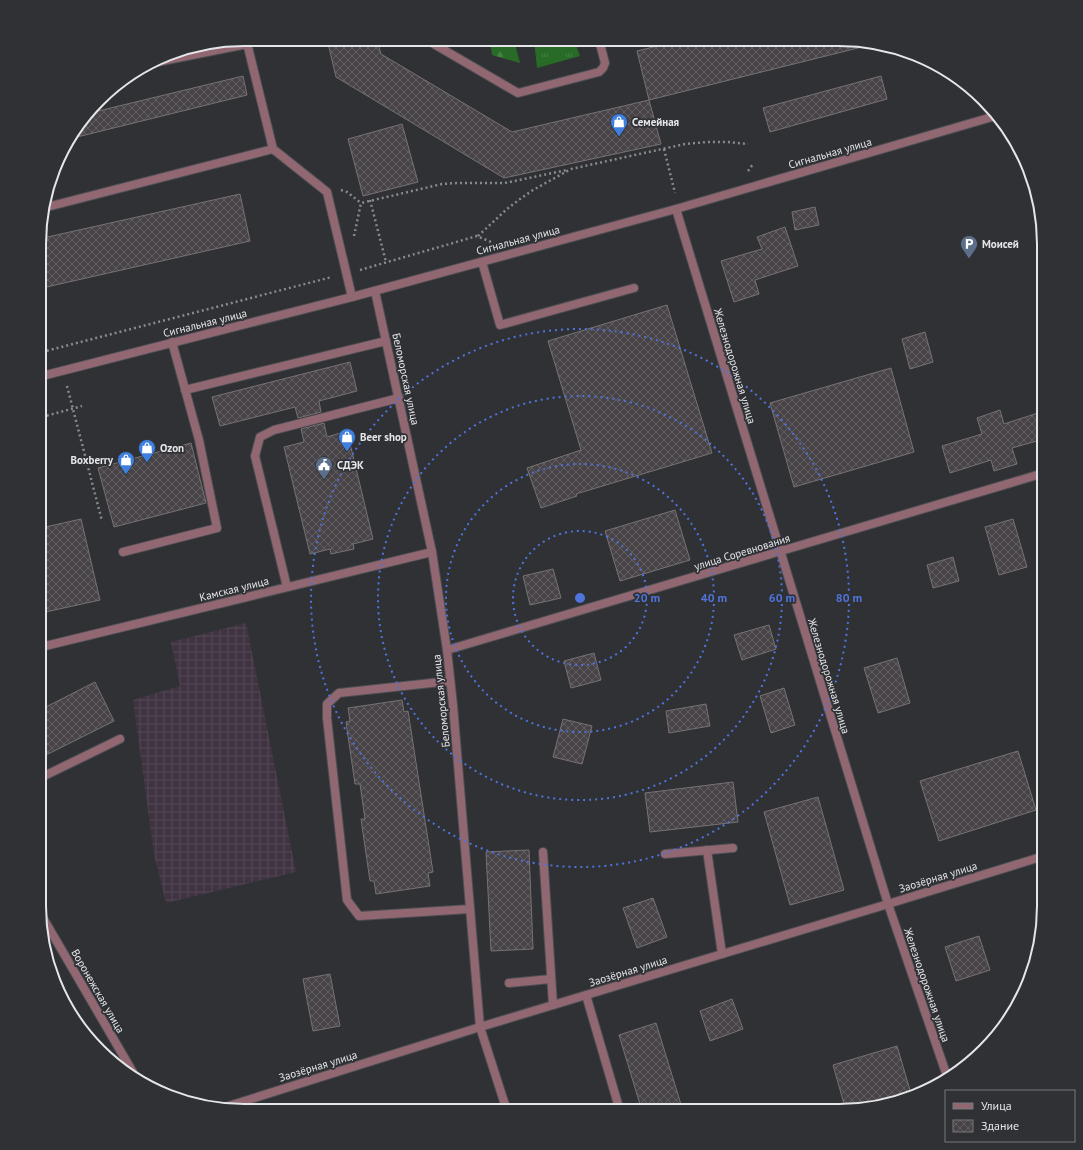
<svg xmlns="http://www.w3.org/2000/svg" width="1083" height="1150" viewBox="0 0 1083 1150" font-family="'PT Sans',sans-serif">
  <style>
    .industrial { fill: url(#industrial-grid) }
    .forest { fill: url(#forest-firs) }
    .park { fill: url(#park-tufts) }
    .building { fill: url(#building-cross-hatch); stroke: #777274 }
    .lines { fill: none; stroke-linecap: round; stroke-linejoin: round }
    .service-casing { stroke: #4c4e52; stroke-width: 10 }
    .minor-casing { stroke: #4c4e52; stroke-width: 10 }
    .tertiary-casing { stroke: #4c4e52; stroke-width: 10 }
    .path { stroke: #898a8e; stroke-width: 2.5; stroke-dasharray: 2 3; stroke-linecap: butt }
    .service { stroke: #916772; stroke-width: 8 }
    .minor { stroke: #916772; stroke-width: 8 }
    .tertiary { stroke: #916772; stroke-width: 8 }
    .ring { fill: none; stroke: #4f74dc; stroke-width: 2; stroke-dasharray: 2 4 }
    .labels { text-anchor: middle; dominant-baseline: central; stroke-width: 3.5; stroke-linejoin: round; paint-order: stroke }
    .poi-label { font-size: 11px; font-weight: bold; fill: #e5e6e9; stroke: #2f3135; text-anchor: start }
    .street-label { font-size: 11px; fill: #e5e6e9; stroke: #2f3135 }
    .rim { fill: none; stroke: #e5e6e9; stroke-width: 2 }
    .centre { fill: #4f74dc; stroke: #2f3135; stroke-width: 2 }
    .ring-label { font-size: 12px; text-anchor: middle; font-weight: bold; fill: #4f74dc; stroke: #2f3135; stroke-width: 3.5; stroke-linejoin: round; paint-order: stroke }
  </style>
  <defs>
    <pattern id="industrial-grid" width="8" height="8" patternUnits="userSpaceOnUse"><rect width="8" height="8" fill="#413442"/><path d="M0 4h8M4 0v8" fill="none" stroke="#534854"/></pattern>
    <pattern id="forest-firs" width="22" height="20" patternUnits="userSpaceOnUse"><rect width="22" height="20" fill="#286b26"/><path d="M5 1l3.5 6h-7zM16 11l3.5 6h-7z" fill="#478046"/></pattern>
    <pattern id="park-tufts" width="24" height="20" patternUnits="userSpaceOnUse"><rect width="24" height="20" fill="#286b26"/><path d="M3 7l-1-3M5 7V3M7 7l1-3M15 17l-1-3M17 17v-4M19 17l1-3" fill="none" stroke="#478046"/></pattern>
    <pattern id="building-cross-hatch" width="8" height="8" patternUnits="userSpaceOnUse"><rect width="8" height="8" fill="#484346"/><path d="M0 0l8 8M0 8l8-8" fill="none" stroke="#625e61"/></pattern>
  </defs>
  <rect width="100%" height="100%" fill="#2f3135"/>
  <polygon class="industrial" points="246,623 296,872 166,903 154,854 133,700 180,686 171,642"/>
  <polygon class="forest" points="490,40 514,40 520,63 492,55"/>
  <polygon class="park" points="534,40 574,40 580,56 537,68"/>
  <g class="building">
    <polygon points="327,39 377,39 381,54 512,132 649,100 661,144 504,178 336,77"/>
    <polygon points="682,40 862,41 862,47 649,100 637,51"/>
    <polygon points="243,76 247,95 69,139 90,113"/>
    <polygon points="881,76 887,99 770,132 763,108"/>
    <polygon points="402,124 418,182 363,196 348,139"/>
    <polygon points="240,194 250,241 42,288 43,238"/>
    <polygon points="815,207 819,225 795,230 792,212"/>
    <polygon points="785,227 798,266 755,280 759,294 734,302 721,261 762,249 757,237"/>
    <polygon points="667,305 712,453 576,494 577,496 541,508 527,468 581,450 548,341"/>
    <polygon points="925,332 933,362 910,369 902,339"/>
    <polygon points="350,362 357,391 319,401 321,412 298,418 295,407 220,426 212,397"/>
    <polygon points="891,368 914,452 794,487 770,403"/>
    <polygon points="1000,410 1004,424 1044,411 1044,439 1012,448 1017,464 994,471 991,460 950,473 942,446 982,434 977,418"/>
    <polygon points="324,423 327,437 347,431 373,539 353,544 354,549 331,554 330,549 310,554 284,447 304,442 301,429"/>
    <polygon points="191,443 206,503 114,527 98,468"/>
    <polygon points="675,510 690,560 620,581 605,531"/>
    <polygon points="81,519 100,600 41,613 41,528"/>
    <polygon points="1013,519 1027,567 999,575 985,527"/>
    <polygon points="953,557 959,581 933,588 927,565"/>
    <polygon points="553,569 561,598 530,605 523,576"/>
    <polygon points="769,625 776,649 742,660 734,635"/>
    <polygon points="594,653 601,680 571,688 564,661"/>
    <polygon points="897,658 910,703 878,713 864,668"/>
    <polygon points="95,682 114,721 40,758 40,710"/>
    <polygon points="784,688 795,725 771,733 760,696"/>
    <polygon points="402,700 404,712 408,711 433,872 428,873 430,886 376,894 374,881 370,881 361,819 365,819 360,784 355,784 346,722 350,721 348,708"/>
    <polygon points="706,704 710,726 669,733 666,711"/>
    <polygon points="563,719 592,726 582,764 553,757"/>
    <polygon points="1018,751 1036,810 939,841 920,781"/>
    <polygon points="733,782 738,822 650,832 645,793"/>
    <polygon points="818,797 844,890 790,905 764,812"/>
    <polygon points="529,850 533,949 491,951 486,852"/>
    <polygon points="653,898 667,937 637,948 623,908"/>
    <polygon points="979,936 990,970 956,981 945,947"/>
    <polygon points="330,974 340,1026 313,1031 303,979"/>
    <polygon points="732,999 743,1029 710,1041 700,1011"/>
    <polygon points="656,1023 683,1111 642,1111 619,1035"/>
    <polygon points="897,1046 912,1097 905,1100 852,1111 846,1111 833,1065"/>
  </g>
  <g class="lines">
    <defs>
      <g id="service">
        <polyline points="246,39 273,149 327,192 352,297"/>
        <polyline points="157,62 247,44"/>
        <polyline points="43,208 273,149"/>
        <polyline points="482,262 500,325 634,288"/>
        <polyline points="185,390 386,341"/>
        <polyline points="123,552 217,528 199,440 172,342"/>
        <polyline points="287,587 255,456 260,437 274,430 399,398"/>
        <polyline points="450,681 339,693 327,704 327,718 347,900 359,916 470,909"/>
        <polyline points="40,778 120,739"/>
        <polyline points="707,850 722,954"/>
        <polyline points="543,852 553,1005"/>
        <polyline points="665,854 733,848"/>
        <polyline points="1039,858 1044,870"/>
        <polyline points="509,983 551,979"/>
        <polyline points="586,995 620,1111"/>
      </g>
      <g id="minor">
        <polyline points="427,40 518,93 599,72 603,68 605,63 599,40"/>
        <polyline points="676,209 888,904 948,1079"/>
        <polyline points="375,291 432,552 447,650 453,705 480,1027 507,1111"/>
        <polyline points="41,647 432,552"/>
        <polyline points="447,650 1044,473"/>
        <polyline points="39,911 138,1081"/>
        <polyline points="219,1109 480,1027 888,904 1044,856"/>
      </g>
      <polyline id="tertiary" points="42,376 352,297 676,209 992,117 990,108"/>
    </defs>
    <use href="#service" class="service-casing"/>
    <use href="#minor" class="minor-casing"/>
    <use href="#tertiary" class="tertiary-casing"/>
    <g class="path">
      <polyline points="664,149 675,193"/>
      <polyline points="748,171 753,164"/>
      <polyline points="341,190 347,192 361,203"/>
      <polyline points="370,200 386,262"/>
      <polyline points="354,236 361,203 442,184 457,183 505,183 567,170"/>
      <polyline points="478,236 507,209 520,199 533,190 571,169 685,144 707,142 728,142 748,144"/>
      <polyline points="360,270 477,236 491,242"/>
      <polyline points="42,352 332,277"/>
      <polyline points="67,386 102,521"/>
      <polyline points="42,417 82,406"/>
    </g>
    <use href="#service" class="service"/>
    <use href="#minor" class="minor"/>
    <use href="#tertiary" class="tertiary"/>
  </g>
  <g class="ring">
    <circle cx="580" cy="598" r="67"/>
    <circle cx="580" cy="598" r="134"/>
    <circle cx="580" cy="598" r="202"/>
    <circle cx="580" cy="598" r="269"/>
  </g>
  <defs>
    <symbol id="shop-pin" viewBox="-11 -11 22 30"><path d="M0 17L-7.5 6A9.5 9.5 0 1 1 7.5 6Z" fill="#3f7fe0" stroke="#2f3135"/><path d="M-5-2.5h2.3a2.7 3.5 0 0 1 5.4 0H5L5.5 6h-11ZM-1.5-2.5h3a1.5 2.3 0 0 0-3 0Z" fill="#fff"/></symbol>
    <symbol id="parking-pin" viewBox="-11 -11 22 30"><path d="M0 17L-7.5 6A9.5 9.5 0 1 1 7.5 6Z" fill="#5c6f8a" stroke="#2f3135"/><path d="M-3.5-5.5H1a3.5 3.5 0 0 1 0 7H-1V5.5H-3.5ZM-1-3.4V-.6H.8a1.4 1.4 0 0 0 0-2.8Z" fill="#fff"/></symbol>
    <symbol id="civic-pin" viewBox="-11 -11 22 30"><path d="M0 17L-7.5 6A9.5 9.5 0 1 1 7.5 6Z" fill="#5c6f8a" stroke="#2f3135"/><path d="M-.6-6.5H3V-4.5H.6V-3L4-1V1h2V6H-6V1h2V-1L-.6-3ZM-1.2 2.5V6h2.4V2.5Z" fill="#fff"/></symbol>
  </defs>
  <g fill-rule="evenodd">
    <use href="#shop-pin" x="609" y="112" width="20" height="27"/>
    <use href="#parking-pin" x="959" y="234" width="20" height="27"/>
    <use href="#shop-pin" x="337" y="427" width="20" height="27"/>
    <use href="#shop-pin" x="137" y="438" width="20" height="27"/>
    <use href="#shop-pin" x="116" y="450" width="20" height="27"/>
    <use href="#civic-pin" x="314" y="455" width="20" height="27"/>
  </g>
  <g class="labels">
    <g class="poi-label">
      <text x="632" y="122">Семейная</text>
      <text x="982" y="244">Моисей</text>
      <text x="360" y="437">Beer shop</text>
      <text x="160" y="448">Ozon</text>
      <text x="113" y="460" text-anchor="end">Boxberry</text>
      <text x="337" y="465">СДЭК</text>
    </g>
    <g class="street-label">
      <text transform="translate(830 153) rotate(-16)">Сигнальная улица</text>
      <text transform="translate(518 240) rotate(-15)">Сигнальная улица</text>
      <text transform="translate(205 323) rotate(-14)">Сигнальная улица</text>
      <text transform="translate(735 366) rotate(73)">Железнодорожная улица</text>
      <text transform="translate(406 379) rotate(78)">Беломорская улица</text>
      <text transform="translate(742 552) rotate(-17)">улица Соревнования</text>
      <text transform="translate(234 589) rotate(-14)">Камская улица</text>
      <text transform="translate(829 676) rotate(73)">Железнодорожная улица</text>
      <text transform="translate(441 701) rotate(-96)">Беломорская улица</text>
      <text transform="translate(938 877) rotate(-17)">Заозёрная улица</text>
      <text transform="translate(628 971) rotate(-17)">Заозёрная улица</text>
      <text transform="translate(927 985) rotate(71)">Железнодорожная улица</text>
      <text transform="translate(98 991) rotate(60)">Воронежская улица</text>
      <text transform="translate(318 1066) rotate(-17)">Заозёрная улица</text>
    </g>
  </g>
  <path d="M0 0H1083V1150H0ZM244 46H839A198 198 0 0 1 1037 244V906A198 198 0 0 1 839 1104H244A198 198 0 0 1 46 906V244A198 198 0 0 1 244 46Z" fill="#2f3135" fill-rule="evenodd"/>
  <path class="rim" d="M244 46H839A198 198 0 0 1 1037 244V906A198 198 0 0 1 839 1104H244A198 198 0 0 1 46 906V244A198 198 0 0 1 244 46Z"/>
  <circle cx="580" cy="598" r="6" class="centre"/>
  <g class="ring-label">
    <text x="647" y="602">20 m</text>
    <text x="714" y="602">40 m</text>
    <text x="782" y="602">60 m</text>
    <text x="849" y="602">80 m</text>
  </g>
  <rect x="945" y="1090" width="130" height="52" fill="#2f3135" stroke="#78797d"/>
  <rect x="953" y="1103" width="20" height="6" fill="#916772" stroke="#78797d"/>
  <text x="981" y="1110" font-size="12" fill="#e5e6e9">Улица</text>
  <rect x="953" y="1120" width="20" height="12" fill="url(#building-cross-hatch)" stroke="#78797d"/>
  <text x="981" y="1130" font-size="12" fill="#e5e6e9">Здание</text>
</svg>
